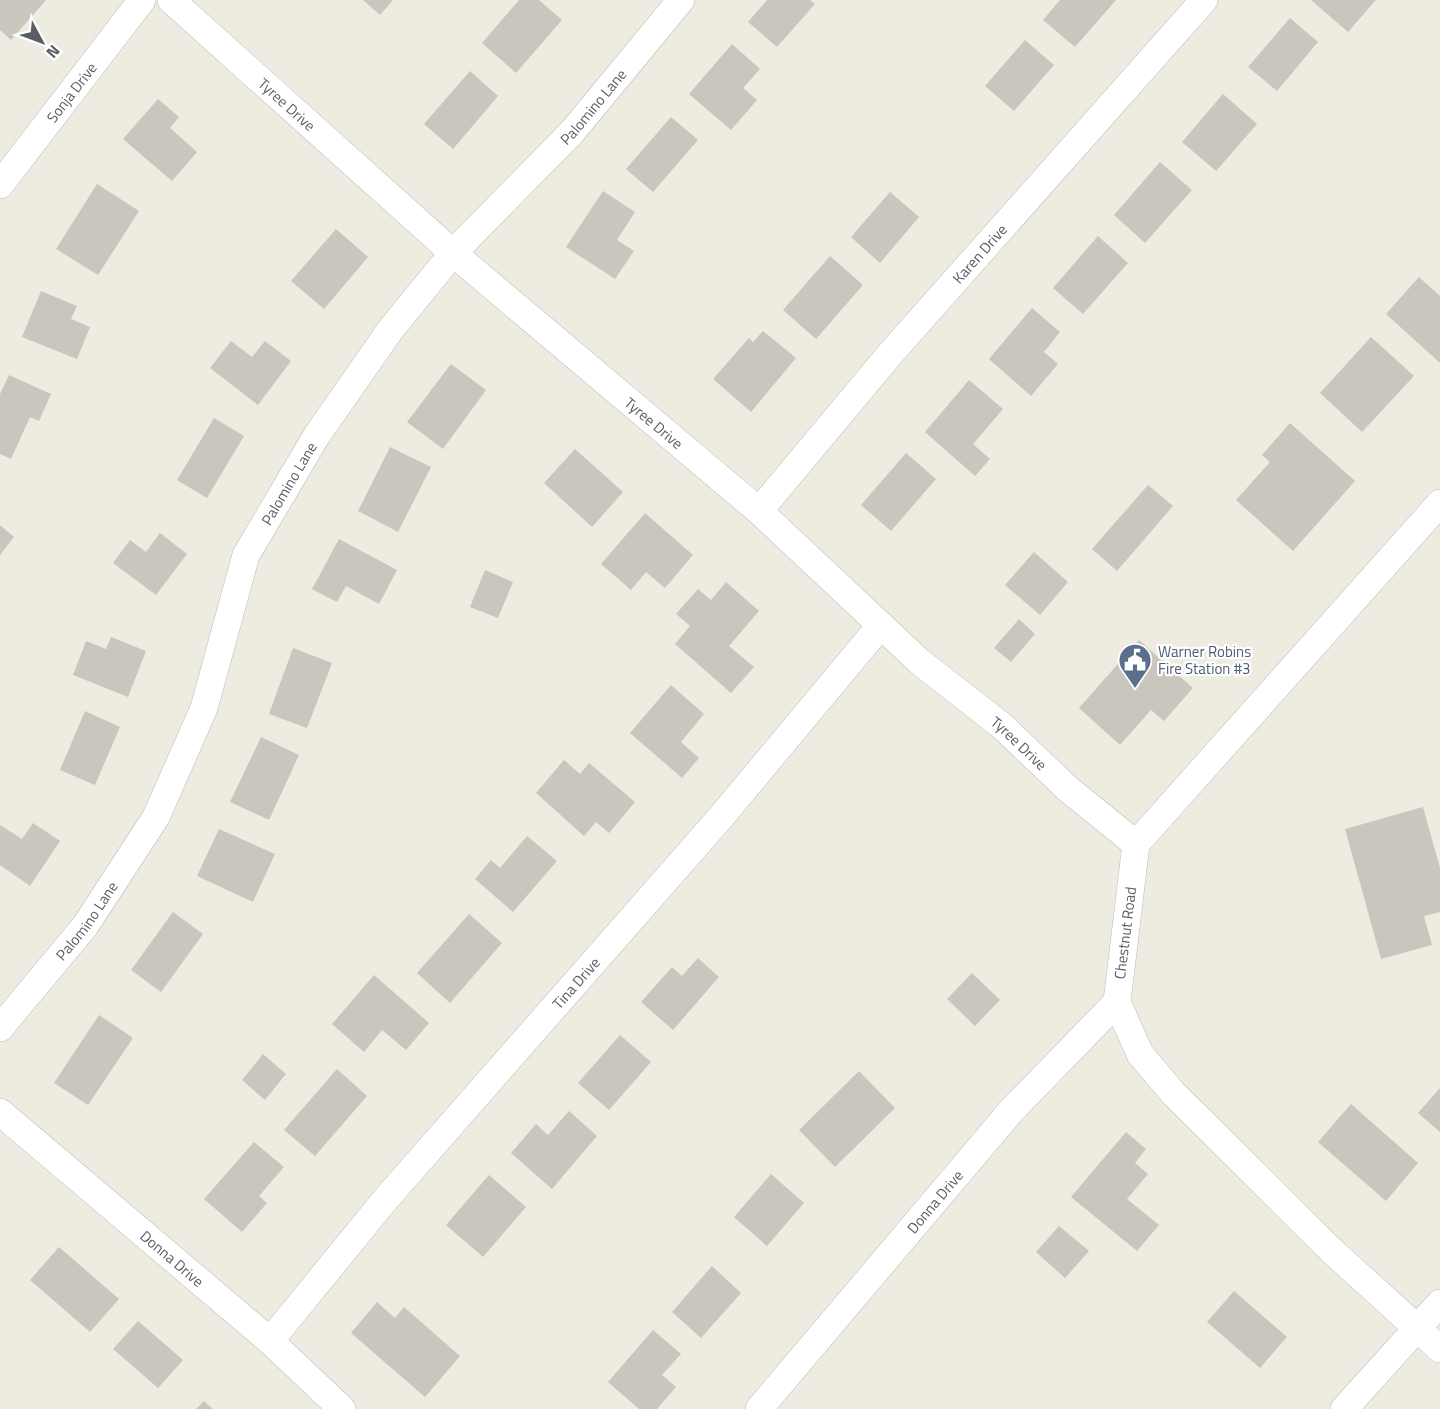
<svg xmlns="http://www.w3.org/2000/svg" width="1440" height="1409" viewBox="0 0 1440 1409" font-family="'Titillium Web',sans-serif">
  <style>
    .building { fill: #c9c6be }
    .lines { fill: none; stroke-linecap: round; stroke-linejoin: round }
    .street-casing { stroke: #b9bcc2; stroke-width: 28 }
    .street { stroke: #fff; stroke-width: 27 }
    .labels { text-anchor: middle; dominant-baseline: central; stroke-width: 4.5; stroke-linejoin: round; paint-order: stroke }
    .street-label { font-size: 15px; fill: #5a5e64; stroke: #fff }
    .service-label { font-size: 15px; fill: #4e5e75; stroke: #fff; text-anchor: start }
  </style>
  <rect width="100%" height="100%" fill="#eeece1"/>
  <g class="building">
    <polygon points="0,0 46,0 11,40 0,30"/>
    <polygon points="363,0 393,0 380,15"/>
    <polygon points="519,0 539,0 562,20 516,73 482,43"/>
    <polygon points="767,0 810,0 815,4 777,47 748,22"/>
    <polygon points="1060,0 1116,0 1075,47 1043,20"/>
    <polygon points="1311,0 1376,0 1348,32"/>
    <polygon points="1290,18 1318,42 1277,91 1248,67"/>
    <polygon points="1025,40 1054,65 1014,111 985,86"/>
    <polygon points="732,44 760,69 743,88 757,100 731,130 689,94"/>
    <polygon points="470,71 498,96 453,149 424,124"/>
    <polygon points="1223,94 1257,124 1216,171 1182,142"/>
    <polygon points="158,99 179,117 170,128 197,152 172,181 123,139"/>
    <polygon points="671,117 698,140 653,192 626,169"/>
    <polygon points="1160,162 1192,190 1145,243 1114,215"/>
    <polygon points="97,184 139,211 98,275 56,249"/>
    <polygon points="603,191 635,212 617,240 634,251 615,279 566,247"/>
    <polygon points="890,192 919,217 880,263 851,237"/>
    <polygon points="336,229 368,257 324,309 291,281"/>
    <polygon points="1098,236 1128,263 1083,314 1053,288"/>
    <polygon points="830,256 863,285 816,339 783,310"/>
    <polygon points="1419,277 1440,296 1440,363 1386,314"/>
    <polygon points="41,291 77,306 71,319 90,327 77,359 22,337"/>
    <polygon points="1032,308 1060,332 1044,352 1058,364 1031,396 989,359"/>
    <polygon points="763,331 796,358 751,412 713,379 749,338 753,342"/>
    <polygon points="1371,337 1414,376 1362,432 1320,393"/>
    <polygon points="231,341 252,357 265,341 291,361 258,405 210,368"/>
    <polygon points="451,364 486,390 443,449 407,422"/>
    <polygon points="9,375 51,394 39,421 30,417 11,459 0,454 0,394"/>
    <polygon points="969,380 1003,409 973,444 990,459 975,476 925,432"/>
    <polygon points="214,418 244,436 207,498 177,480"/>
    <polygon points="1290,423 1355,481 1293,551 1236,500 1270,462 1262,455"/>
    <polygon points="390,447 431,467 398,532 358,511"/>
    <polygon points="575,449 623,492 592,527 544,483"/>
    <polygon points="906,453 936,479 891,531 861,505"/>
    <polygon points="1148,485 1173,506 1117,571 1092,549"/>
    <polygon points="645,513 693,555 665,588 646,572 631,590 601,564"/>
    <polygon points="0,525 14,537 0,555"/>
    <polygon points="160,533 187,554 156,595 113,563 130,540 146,552"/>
    <polygon points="339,539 397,570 379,604 346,586 337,602 312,589"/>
    <polygon points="1034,552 1068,582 1040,615 1005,585"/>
    <polygon points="485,570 513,582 498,618 470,607"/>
    <polygon points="726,582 759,611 729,646 754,667 731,693 675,644 690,626 676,614 698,589 711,600"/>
    <polygon points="1019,619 1035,634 1011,662 994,648"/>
    <polygon points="111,637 146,651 128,697 73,675 86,641 106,649"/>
    <polygon points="1139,640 1193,688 1164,721 1151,710 1120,745 1079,708"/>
    <polygon points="293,648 332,663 307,728 269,714"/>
    <polygon points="671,685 704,714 681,742 699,758 682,778 630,733"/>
    <polygon points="85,711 120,727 95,785 60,770"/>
    <polygon points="261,737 299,755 269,820 230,802"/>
    <polygon points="564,760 580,774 589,763 635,802 609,833 596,822 584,836 536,793"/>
    <polygon points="1423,807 1440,868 1440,912 1424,916 1432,945 1381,959 1345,829"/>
    <polygon points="33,823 60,841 30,886 0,865 0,825 22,839"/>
    <polygon points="219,829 275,854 253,902 197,876"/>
    <polygon points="527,836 557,861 513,912 475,879 491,860 500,868"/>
    <polygon points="173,912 203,934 161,992 131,970"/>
    <polygon points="469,914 502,943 450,1003 417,973"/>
    <polygon points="698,958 719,977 673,1030 641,1002 672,967 682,976"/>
    <polygon points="972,973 1000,1000 975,1026 947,999"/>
    <polygon points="374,975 429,1023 406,1050 382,1030 364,1052 332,1024"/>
    <polygon points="99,1015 133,1038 88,1105 54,1083"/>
    <polygon points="620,1035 651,1062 609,1110 578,1083"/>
    <polygon points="263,1054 286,1074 265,1100 242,1080"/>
    <polygon points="337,1069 367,1096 315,1156 284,1130"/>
    <polygon points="859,1071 895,1108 835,1167 799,1130"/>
    <polygon points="1440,1088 1440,1132 1418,1113"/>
    <polygon points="1351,1104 1418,1163 1386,1201 1318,1142"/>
    <polygon points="569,1111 597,1136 552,1189 511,1153 536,1124 548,1135"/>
    <polygon points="1126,1132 1146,1149 1135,1163 1148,1174 1127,1199 1159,1225 1137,1251 1071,1197"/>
    <polygon points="254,1142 284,1167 259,1196 267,1203 242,1232 204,1199"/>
    <polygon points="771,1174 804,1203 767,1246 734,1217"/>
    <polygon points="489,1175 526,1207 483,1257 446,1225"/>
    <polygon points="1059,1226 1089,1251 1065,1278 1036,1252"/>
    <polygon points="59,1247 119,1299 90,1332 30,1280"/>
    <polygon points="712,1266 741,1293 701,1338 672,1312"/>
    <polygon points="1234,1291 1287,1337 1260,1368 1207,1322"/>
    <polygon points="377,1302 395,1318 404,1307 460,1356 425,1397 351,1333"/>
    <polygon points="138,1321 183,1360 158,1388 113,1349"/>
    <polygon points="653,1330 681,1354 662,1375 676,1387 657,1409 639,1409 608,1382"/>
    <polygon points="204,1401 213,1409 196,1409"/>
  </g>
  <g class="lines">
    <defs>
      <g id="street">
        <path id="s1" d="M171,0L453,253L759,511L920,662L1002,726L1068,789L1136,844"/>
        <path id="s2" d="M0,185L142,0"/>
        <polyline points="1440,503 1136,844 1117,1002 1140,1054 1173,1093 1331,1250 1440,1349"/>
        <path id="s3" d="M759,511L891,353L1204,0"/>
        <path id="s4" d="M0,1028L85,926L156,817L204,708L246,555L317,435L391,329L453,253L572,132L681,0"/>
        <path id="s5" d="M0,1112L270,1341L342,1409"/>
        <path id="s6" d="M270,1341L385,1200L721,817L881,625"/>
        <path id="s7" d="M759,1409L1011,1111L1117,1002"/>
        <polyline points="1344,1409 1440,1303"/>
      </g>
    </defs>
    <use href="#street" class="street-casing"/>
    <use href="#street" class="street"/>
  </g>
  <defs>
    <symbol id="civic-pin" viewBox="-11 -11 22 30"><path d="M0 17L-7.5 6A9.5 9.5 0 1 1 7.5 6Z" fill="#5c6f8a" stroke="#fff"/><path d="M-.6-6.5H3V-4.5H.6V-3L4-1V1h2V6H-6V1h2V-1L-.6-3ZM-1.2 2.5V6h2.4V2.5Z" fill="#fff"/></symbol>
  </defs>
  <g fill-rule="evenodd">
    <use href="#civic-pin" x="1116" y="641" width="38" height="52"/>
  </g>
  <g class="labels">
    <g class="street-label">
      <text stroke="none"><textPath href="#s2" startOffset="117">Sonja Drive</textPath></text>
      <text stroke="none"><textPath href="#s1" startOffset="156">Tyree Drive</textPath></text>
      <text stroke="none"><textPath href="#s4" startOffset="1110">Palomino Lane</textPath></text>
      <text stroke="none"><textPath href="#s3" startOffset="339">Karen Drive</textPath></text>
      <text stroke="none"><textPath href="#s1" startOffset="642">Tyree Drive</textPath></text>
      <text stroke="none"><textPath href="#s4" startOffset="624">Palomino Lane</textPath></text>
      <text stroke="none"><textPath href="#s1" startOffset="1128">Tyree Drive</textPath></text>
      <text stroke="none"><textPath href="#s4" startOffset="138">Palomino Lane</textPath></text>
      <text transform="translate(1125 933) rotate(-83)">Chestnut Road</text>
      <text stroke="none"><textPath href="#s6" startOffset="471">Tina Drive</textPath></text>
      <text stroke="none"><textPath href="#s7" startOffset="272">Donna Drive</textPath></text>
      <text stroke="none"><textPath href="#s5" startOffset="226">Donna Drive</textPath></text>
    </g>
    <g class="service-label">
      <text x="1158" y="651">Warner Robins<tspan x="1158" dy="17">Fire Station #3</tspan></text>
    </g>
  </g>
  <g transform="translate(42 42) rotate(131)" stroke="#ffffff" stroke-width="4.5" paint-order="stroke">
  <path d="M0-4.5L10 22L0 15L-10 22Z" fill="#5a5e64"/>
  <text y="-9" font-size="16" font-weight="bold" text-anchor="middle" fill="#5a5e64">N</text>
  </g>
</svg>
